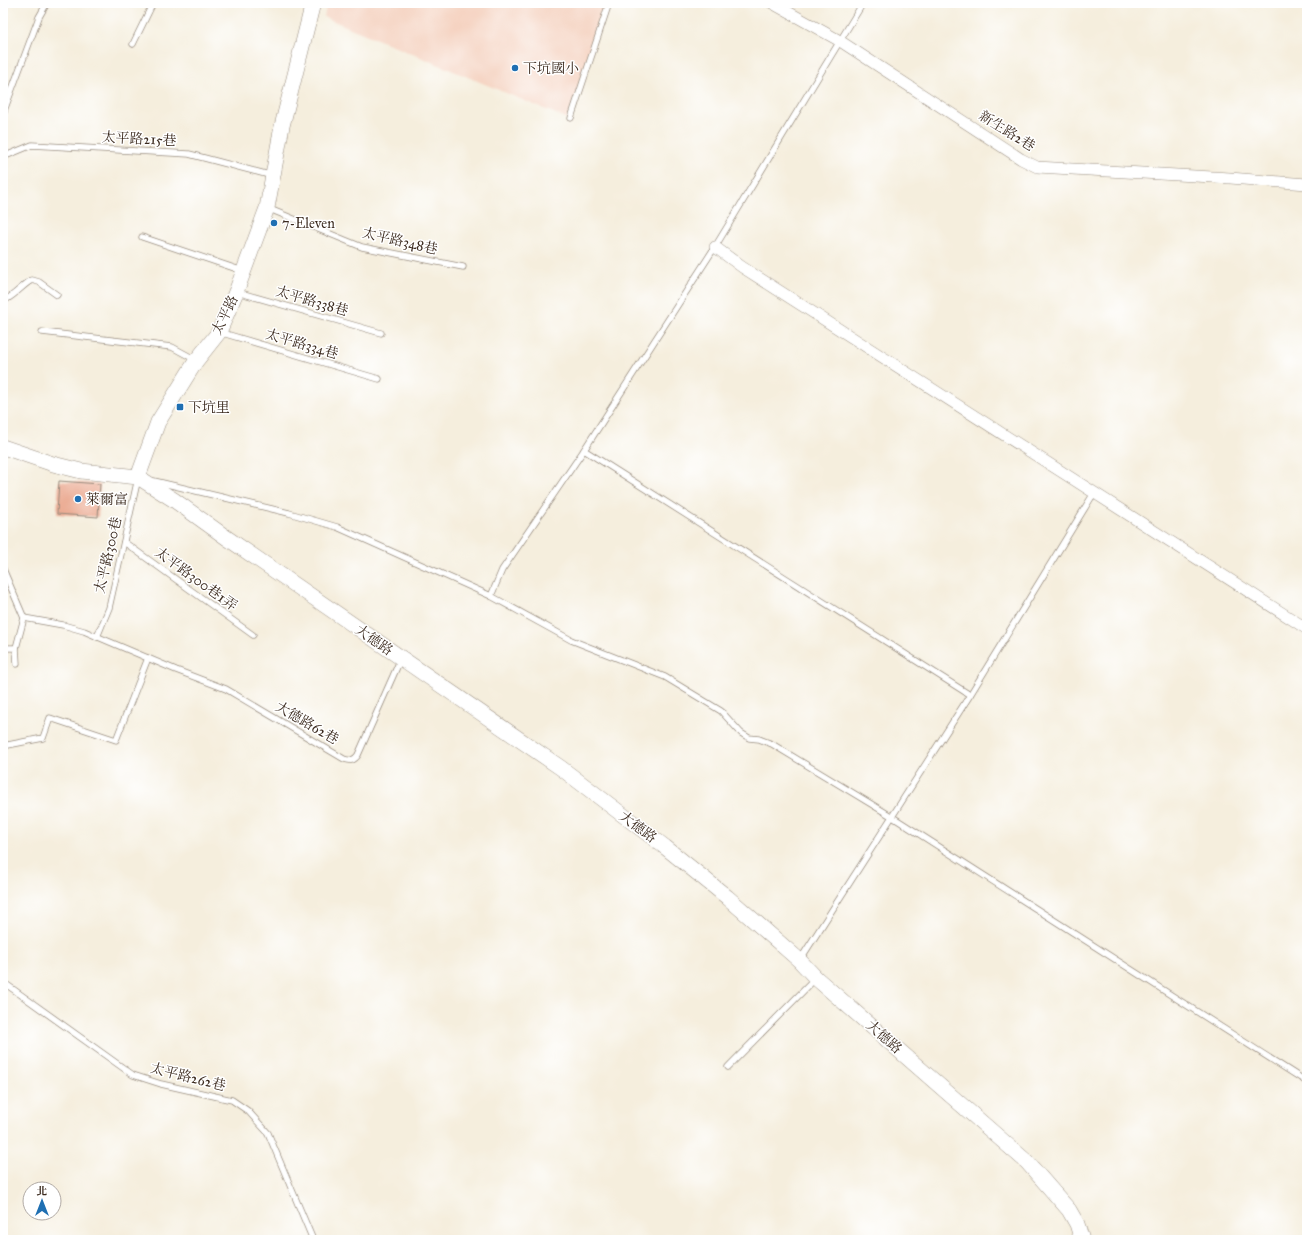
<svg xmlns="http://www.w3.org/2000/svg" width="1310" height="1243" viewBox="0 0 1310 1243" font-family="'IM FELL Great Primer','Noto Serif TC',serif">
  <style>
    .built { fill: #f5d3c1 }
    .building { fill: #ebab93 }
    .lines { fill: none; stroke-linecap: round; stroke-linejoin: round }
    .lane-casing { stroke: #988c7e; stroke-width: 7 }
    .street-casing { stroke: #988c7e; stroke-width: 12 }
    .secondary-casing { stroke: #988c7e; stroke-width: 16 }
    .lane { stroke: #fff; stroke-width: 5.5 }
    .street { stroke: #fff; stroke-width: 11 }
    .secondary { stroke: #fff; stroke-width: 15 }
    .poi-dot { fill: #1f6fb2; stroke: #fff; stroke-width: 1.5 }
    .labels { text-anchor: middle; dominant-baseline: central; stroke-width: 3; stroke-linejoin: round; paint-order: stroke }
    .poi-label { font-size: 14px; fill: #3b2a1e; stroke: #fff; text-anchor: start }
    .street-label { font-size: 14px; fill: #3b2a1e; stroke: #fff }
  </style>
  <rect width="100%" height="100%" fill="#fff"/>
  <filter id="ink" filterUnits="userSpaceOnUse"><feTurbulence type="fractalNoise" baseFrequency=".025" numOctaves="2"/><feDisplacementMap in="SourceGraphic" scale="8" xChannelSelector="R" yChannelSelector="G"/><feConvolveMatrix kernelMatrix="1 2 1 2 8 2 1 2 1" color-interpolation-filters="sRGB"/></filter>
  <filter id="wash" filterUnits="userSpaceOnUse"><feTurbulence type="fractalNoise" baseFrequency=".012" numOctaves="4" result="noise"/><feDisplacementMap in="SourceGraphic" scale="16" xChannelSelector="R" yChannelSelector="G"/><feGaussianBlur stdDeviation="0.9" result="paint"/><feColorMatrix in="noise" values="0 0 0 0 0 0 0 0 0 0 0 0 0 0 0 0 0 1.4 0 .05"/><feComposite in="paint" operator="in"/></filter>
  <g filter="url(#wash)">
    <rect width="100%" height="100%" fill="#f5eedd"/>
    <polygon class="built" points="327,3 607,3 568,119 324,17"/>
    <g id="blocks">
      <polygon class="building" points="59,481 100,484 98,517 57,514"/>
    </g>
  </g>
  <g filter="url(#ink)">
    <use href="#blocks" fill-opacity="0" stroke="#988c7e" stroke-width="1"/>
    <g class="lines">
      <defs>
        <g id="lane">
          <polyline points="133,44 153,3"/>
          <polyline points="3,116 5,108 39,17 47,3"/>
          <polyline points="571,118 609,3"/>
          <polyline points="3,157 32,145 189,154 273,176"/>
          <polyline points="3,168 3,169"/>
          <polyline points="267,208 362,247 463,267"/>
          <polyline points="142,237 243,271"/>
          <polyline points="237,292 381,333"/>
          <path d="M3,301C14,297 22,285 32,280L39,282L57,295"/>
          <polyline points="42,332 172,347 196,360"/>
          <polyline points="219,332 379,379"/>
          <polyline points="584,450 970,695"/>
          <polyline points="154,481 289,513 337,527 491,596 571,640 665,677 721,711 741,733 749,738 759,739 772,744 891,816 1307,1082"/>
          <polyline points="124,542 253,635"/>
          <polyline points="3,569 24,618 16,648 17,664"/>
          <polyline points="491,596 502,570 584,450 715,247 863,3"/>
          <path d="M24,618L63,625L84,631L176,670L226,689L344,759C350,761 354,761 358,755L401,658"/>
          <polyline points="97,637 109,608 138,478"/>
          <polyline points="3,648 16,648"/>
          <polyline points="3,746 43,738 50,718 116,740 148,658"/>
          <polyline points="800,960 970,695 1094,493"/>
          <polyline points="3,982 133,1075 161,1084 232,1100 248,1111 268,1133 313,1240"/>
          <polyline points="728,1067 815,979"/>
        </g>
        <g id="street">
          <polyline points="772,3 840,41 1021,159 1037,167 1230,178 1307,184"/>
          <polyline points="715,247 742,267 1307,629"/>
        </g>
        <g id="secondary">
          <polyline points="3,447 53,464 81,471 138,477 174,500 227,538 561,768 665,847 727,897 799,960 816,978 1027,1162 1069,1210 1077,1224 1082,1240"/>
          <polyline points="138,477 158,422 196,361 219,332 236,292 267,208 282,126 313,3"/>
        </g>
      </defs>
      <use href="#lane" class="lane-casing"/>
      <use href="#street" class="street-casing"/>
      <use href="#secondary" class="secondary-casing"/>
      <use href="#lane" class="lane"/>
      <use href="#street" class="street"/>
      <use href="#secondary" class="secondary"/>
    </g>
  </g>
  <g class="poi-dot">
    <circle cx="515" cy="68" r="4"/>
    <circle cx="274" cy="223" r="4"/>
    <rect x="176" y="403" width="8" height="8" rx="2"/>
    <circle cx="78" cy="499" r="4"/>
  </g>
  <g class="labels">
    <g class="poi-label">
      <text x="523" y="68">下坑國小</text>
      <text x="282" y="223">7-Eleven</text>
      <text x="188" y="407">下坑里</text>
      <text x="86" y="499">萊爾富</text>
    </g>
    <g class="street-label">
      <text transform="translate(1007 131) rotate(32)">新生路2巷</text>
      <text transform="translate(139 139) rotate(3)">太平路215巷</text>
      <text transform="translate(400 241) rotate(13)">太平路348巷</text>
      <text transform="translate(312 301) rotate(16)">太平路338巷</text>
      <text transform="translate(225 315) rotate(-64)">太平路</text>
      <text transform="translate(302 344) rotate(16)">太平路334巷</text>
      <text transform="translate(108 555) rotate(-77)">太平路300巷</text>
      <text transform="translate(196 579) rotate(36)">太平路300巷1弄</text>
      <text transform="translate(374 640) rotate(35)">大德路</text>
      <text transform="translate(307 723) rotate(30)">大德路62巷</text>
      <text transform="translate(638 827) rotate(37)">大德路</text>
      <text transform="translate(884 1037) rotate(41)">大德路</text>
      <text transform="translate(188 1077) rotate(14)">太平路262巷</text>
    </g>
  </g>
  <rect width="1310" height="1243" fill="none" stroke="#fff" stroke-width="16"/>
  <g transform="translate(42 1201)"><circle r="19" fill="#ffffff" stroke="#b1aaa5"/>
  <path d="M0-3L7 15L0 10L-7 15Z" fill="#1f6fb2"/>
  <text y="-6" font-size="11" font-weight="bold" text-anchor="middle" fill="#3b2a1e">北</text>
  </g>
</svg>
